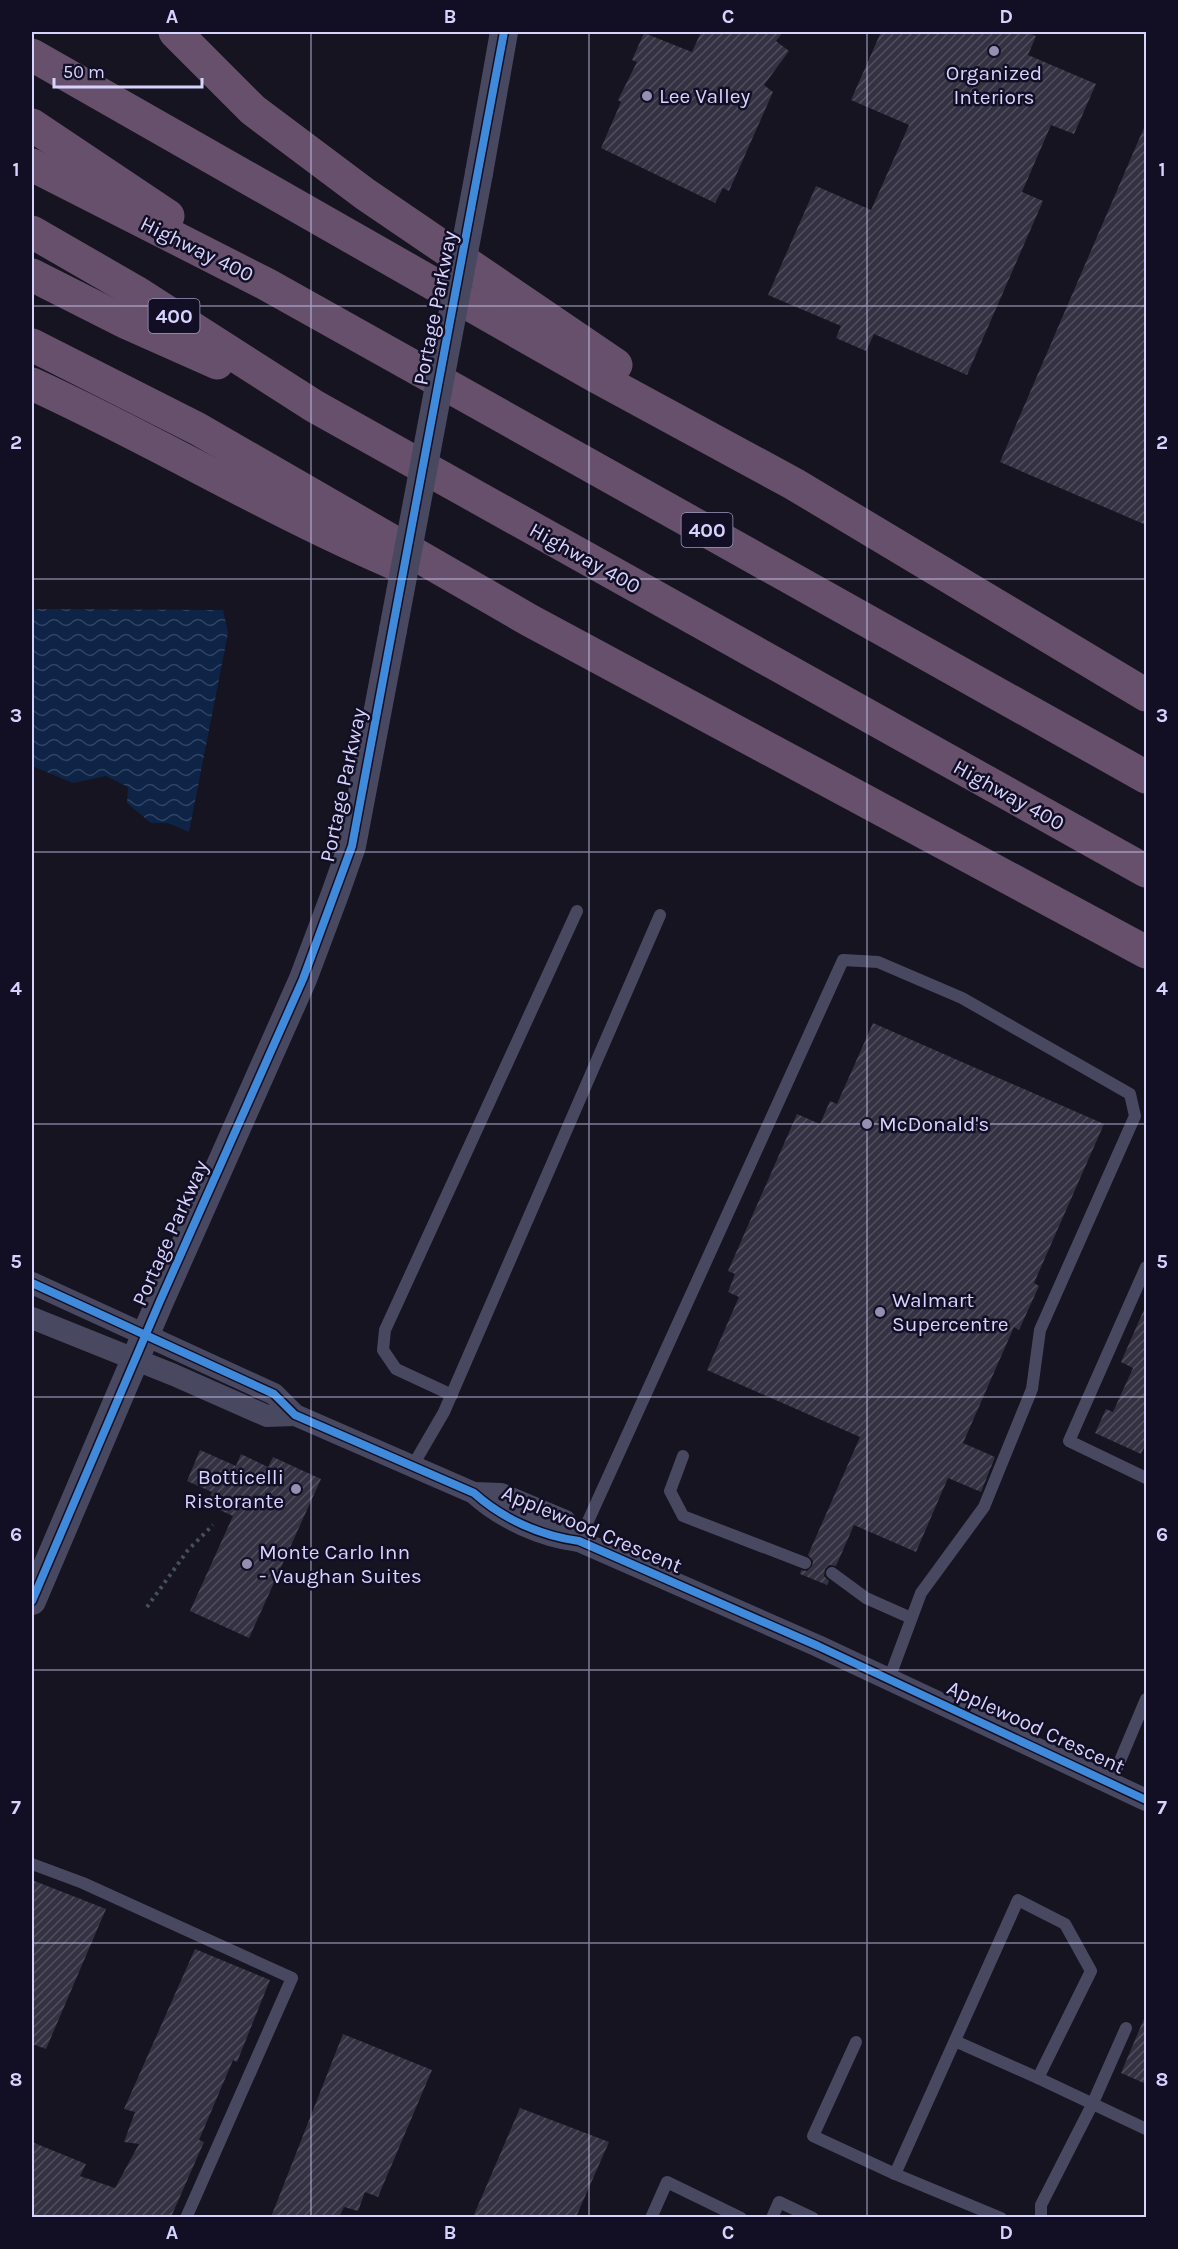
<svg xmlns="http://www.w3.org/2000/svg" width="1178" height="2249" viewBox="0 0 1178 2249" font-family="Karla,sans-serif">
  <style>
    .water { fill: url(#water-waves) }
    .building { fill: url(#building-hatch) }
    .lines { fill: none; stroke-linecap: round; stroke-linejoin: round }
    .path { stroke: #44505d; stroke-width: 4; stroke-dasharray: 3 4.5; stroke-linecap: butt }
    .service { stroke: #494861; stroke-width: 12 }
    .minor { stroke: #494861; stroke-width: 22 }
    .tertiary { stroke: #494861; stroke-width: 28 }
    .motorway { stroke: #67506b; stroke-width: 33 }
    .tertiary-bridge { stroke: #494861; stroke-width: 28 }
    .cycleway-casing { stroke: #120f25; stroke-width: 11 }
    .cycleway { stroke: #408adc; stroke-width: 8 }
    .grid { fill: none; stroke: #d7d3ff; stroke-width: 1.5; stroke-opacity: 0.55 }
    .poi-dot { fill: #9390b1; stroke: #120f25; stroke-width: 2 }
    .labels { text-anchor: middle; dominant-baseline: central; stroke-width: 5; stroke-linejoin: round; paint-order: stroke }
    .shield { fill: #120f25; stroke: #9c98be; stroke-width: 1.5 }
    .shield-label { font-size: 20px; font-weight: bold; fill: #d7d3ff }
    .poi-label { font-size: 21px; fill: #d7d3ff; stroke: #120f25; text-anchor: start }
    .street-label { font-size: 21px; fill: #d7d3ff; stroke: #120f25 }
    .neatline { fill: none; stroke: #d7d3ff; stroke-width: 2 }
    .grid-label { font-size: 20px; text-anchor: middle; font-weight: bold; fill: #d7d3ff }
  </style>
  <defs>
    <pattern id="water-waves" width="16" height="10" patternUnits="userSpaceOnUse" patternTransform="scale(1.5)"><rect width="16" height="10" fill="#0e2447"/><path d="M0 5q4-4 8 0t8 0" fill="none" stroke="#304363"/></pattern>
    <pattern id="building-hatch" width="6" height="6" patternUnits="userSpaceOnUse" patternTransform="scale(1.5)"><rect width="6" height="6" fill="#343242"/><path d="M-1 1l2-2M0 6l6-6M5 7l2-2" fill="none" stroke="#514f5e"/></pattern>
  </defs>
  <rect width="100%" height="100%" fill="#161420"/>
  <polygon class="water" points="32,609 223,610 228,633 189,832 168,823 151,823 127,803 128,787 106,776 73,783 32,766"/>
  <g class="building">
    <polygon points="701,32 783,32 776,41 789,51 764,85 773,92 729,191 723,188 715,203 601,148 621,102 618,100 637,62 632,60 644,33 692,52"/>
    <polygon points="881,32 1025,32 1036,36 1028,55 1096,84 1074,134 1051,125 1022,192 1043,201 967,375 874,334 866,351 836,338 841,326 768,295 816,186 871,210 909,125 851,100"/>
    <polygon points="1146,123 1146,525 1000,462"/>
    <polygon points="873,1023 1104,1124 1034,1283 1039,1286 1019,1330 1014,1327 963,1443 995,1457 981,1492 948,1478 916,1552 854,1525 836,1566 829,1565 825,1569 824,1576 829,1581 827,1585 800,1574 801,1570 807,1571 812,1566 813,1561 808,1555 860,1437 707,1370 739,1297 728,1292 735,1274 728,1271 797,1114 820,1124 830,1101 837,1104"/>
    <polygon points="1146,1305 1146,1443 1141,1454 1095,1433 1106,1409 1113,1412 1133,1368 1121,1362"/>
    <polygon points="200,1450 236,1466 241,1454 268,1467 273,1457 321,1479 249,1638 190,1611 233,1516 206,1504 212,1492 187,1481"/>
    <polygon points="32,1880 106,1909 46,2049 32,2044"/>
    <polygon points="195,1949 270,1980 237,2062 233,2060 199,2140 204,2142 171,2217 32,2217 32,2142 86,2164 80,2176 115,2188 139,2144 124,2142 135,2112 124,2109"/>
    <polygon points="1146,2014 1146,2084 1121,2073"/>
    <polygon points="343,2034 432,2070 378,2197 365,2192 358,2211 344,2207 339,2217 271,2217"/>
    <polygon points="520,2108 609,2142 576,2217 473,2217"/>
  </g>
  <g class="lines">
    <polyline class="path" points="147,1607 188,1550 213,1525"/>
    <g class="service">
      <polyline points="1146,1267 1069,1441 1146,1478"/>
      <polyline points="452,1395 396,1369 383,1350 385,1330 577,911"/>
      <polyline points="683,1456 670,1491 683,1516 805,1563"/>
      <polyline points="412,1467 444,1412 660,915"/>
      <polyline points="579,1541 843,960 878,962 962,998 1130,1094 1135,1116 1040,1330 1032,1389 984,1507 921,1593 889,1679"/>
      <polyline points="832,1573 866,1598 911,1618"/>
      <polyline points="1111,1782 1146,1699"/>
      <polyline points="32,1864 83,1883 292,1978 186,2218"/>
      <polyline points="955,2041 1038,2078 1091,1971 1065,1924 1018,1900 895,2174 1001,2218"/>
      <polyline points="856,2042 813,2136 895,2174"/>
      <polyline points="1038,2078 1146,2129"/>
      <polyline points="651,2218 667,2182 741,2218"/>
      <polyline points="772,2218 779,2202 813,2218"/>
      <polyline points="1041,2218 1041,2205 1092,2105 1126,2028"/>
    </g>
    <g class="minor">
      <path d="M32,1283L274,1394L295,1415L474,1493C503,1519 541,1536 579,1541L818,1646L1146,1800"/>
      <polyline points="32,1318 174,1375 267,1416 295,1415"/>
      <polyline points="474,1493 501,1494 565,1521 579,1541"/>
    </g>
    <g class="tertiary">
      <polyline points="479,173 504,32"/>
      <polyline points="32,1601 160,1301 303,979 335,894 352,846 393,630"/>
    </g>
    <g class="motorway">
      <polyline points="175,32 253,110 365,194 616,365"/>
      <polyline points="32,55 595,376 794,484 1146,695"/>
      <polyline points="32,125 168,216"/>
      <polyline points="32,165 266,284 1146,777"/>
      <polyline points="32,232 136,292 314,406 1146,871"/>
      <polyline points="32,275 127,323 217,363"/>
      <polyline points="32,345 198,429 529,620 1146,952"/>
      <path d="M32,384C155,440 273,512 398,565"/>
    </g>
    <polyline class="tertiary-bridge" points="393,630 479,173"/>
    <defs>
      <g id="cycleway">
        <path d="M32,1283L274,1394L295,1415L474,1493C503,1519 541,1536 579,1541L818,1646L1146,1800"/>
        <polyline points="32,1601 160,1301 303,979 352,846 504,32"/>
      </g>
    </defs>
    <use href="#cycleway" class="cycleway-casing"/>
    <use href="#cycleway" class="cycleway"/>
  </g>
  <path class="grid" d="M311,32V2218M589,32V2218M867,32V2218M32,306H1146M32,579H1146M32,852H1146M32,1124H1146M32,1397H1146M32,1670H1146M32,1943H1146"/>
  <g class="poi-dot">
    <circle cx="994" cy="51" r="6"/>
    <circle cx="647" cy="96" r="6"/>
    <circle cx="867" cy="1124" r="6"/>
    <circle cx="880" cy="1312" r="6"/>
    <circle cx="296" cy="1489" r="6"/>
    <circle cx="247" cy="1564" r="6"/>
  </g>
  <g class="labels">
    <g class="shield">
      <rect x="148.5" y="299" width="51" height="34" rx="4.5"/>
      <rect x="681.5" y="513" width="51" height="34" rx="4.5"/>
    </g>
    <g class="shield-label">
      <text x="174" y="316">400</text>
      <text x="707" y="530">400</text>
    </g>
    <g class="poi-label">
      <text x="994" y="73" text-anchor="middle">Organized<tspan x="994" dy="24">Interiors</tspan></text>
      <text x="659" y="96">Lee Valley</text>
      <text x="879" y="1124">McDonald's</text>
      <text x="892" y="1300">Walmart<tspan x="892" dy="24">Supercentre</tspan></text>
      <text x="284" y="1477" text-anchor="end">Botticelli<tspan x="284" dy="24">Ristorante</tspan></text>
      <text x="259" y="1552">Monte Carlo Inn<tspan x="259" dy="24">- Vaughan Suites</tspan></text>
    </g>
    <g class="street-label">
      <text transform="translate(197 249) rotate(26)">Highway 400</text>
      <text transform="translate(435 308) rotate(-79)">Portage Parkway</text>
      <text transform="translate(585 558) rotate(29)">Highway 400</text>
      <text transform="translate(343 785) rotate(-78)">Portage Parkway</text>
      <text transform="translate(1009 795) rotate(29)">Highway 400</text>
      <text transform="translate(170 1233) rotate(-66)">Portage Parkway</text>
      <text transform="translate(592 1529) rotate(23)">Applewood Crescent</text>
      <text transform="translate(1036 1727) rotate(25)">Applewood Crescent</text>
    </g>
  </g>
  <rect width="1178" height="2249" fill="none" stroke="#120f25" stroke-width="66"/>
  <path d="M54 78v9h148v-9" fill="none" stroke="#d7d3ff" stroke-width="3"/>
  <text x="63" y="78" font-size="18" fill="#d7d3ff" stroke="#120f25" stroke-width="4.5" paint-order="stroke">50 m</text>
  <rect x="33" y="33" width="1112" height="2183" class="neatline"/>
  <g class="grid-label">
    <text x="172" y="23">A</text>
    <text x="450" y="23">B</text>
    <text x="728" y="23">C</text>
    <text x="1006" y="23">D</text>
    <text x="16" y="176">1</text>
    <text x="1162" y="176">1</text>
    <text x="16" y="449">2</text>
    <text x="1162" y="449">2</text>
    <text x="16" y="722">3</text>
    <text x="1162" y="722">3</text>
    <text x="16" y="995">4</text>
    <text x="1162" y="995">4</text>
    <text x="16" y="1268">5</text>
    <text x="1162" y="1268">5</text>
    <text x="16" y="1541">6</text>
    <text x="1162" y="1541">6</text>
    <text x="16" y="1814">7</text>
    <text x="1162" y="1814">7</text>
    <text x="16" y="2086">8</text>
    <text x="1162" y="2086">8</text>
    <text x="172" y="2239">A</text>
    <text x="450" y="2239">B</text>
    <text x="728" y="2239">C</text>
    <text x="1006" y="2239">D</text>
  </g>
</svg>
